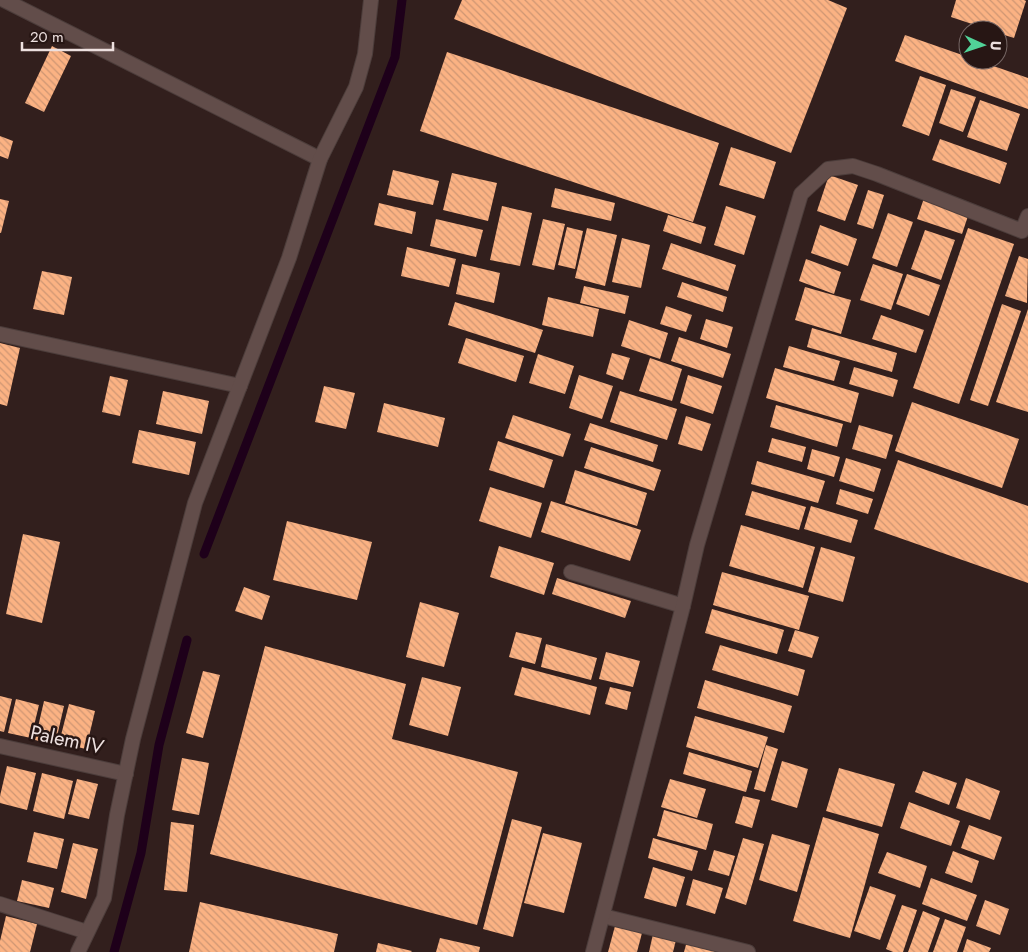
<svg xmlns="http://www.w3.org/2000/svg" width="1028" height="952" viewBox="0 0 1028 952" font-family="Jost,sans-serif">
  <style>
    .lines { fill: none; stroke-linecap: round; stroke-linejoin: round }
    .stream { stroke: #1e001a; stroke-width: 9 }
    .building { fill: url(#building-back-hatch) }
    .minor-casing { stroke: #4c3d3b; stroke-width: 16 }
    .minor { stroke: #624d4a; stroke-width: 14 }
    .labels { text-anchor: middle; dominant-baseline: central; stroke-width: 5; stroke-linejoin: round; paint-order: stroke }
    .street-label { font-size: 20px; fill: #ede0df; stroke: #271614 }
  </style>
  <defs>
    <pattern id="building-back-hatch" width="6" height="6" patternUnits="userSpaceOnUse" patternTransform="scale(1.25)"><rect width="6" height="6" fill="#fbb283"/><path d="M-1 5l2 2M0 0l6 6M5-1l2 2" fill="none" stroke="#ce9673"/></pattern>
  </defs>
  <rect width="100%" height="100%" fill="#321f1d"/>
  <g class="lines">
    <g class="stream">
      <polyline points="204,554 395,57 402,0"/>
      <polyline points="114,952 141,853 159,745 187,640"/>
    </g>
  </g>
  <g class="building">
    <polygon points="462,0 828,0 847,8 791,153 454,19"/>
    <polygon points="956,0 1024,0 1026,1 1014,38 998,33 998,30 990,30 951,17"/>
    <polygon points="905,35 968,57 968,60 976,60 1028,78 1028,109 895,61"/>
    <polygon points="52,46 71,56 44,112 25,103"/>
    <polygon points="447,52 719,143 693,222 420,131"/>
    <polygon points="920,76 946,85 929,136 902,126"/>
    <polygon points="951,89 976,97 963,132 939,123"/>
    <polygon points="980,100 1020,114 1007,151 967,137"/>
    <polygon points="0,136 13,141 8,159 0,156"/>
    <polygon points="940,139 1007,163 1000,184 932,160"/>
    <polygon points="731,147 776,162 764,199 719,185"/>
    <polygon points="393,170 439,181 433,205 387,195"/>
    <polygon points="452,173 497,183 488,221 443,210"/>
    <polygon points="829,175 858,185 845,221 817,211"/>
    <polygon points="555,188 615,203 611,221 551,207"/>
    <polygon points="868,190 884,195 873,229 857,224"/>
    <polygon points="924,198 969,213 962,234 917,219"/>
    <polygon points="0,199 9,201 1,233 0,233"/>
    <polygon points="379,203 416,212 412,234 374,225"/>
    <polygon points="502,206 532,213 520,266 490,260"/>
    <polygon points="726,206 756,216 744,255 714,245"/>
    <polygon points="888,213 913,222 897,267 872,258"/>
    <polygon points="668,215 706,227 701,244 663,231"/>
    <polygon points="436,219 483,230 476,257 430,246"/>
    <polygon points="543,219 565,224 554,270 532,265"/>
    <polygon points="820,225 857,239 848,266 811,253"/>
    <polygon points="567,227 583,231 575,269 558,265"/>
    <polygon points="587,228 617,235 605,286 575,278"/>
    <polygon points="968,228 1014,244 959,404 913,388"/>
    <polygon points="925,230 955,240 941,280 911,269"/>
    <polygon points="622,238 650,245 641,288 612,282"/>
    <polygon points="671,243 736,265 728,291 662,269"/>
    <polygon points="407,247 456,259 449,287 401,276"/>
    <polygon points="1019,256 1028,259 1027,303 1005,296"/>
    <polygon points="806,259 841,272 834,294 799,281"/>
    <polygon points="462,264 500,273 494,303 456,294"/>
    <polygon points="873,264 903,274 891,310 860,300"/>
    <polygon points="42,271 72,277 64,315 33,309"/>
    <polygon points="907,274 940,285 929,316 896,304"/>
    <polygon points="682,282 727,297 723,312 677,297"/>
    <polygon points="584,286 629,296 625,314 580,303"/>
    <polygon points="805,287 851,300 841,334 795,320"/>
    <polygon points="548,297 599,309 593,337 542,325"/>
    <polygon points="455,302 543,330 535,353 448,325"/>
    <polygon points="1002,304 1021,311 988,406 970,400"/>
    <polygon points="666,306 692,315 686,332 660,324"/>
    <polygon points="1028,309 1028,412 996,402"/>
    <polygon points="881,315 924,330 916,353 872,339"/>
    <polygon points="706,319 733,327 727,348 700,339"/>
    <polygon points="629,320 668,333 660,359 621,346"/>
    <polygon points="812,328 897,353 892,372 807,347"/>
    <polygon points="679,337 731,354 723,378 671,361"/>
    <polygon points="466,338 524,356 516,382 458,363"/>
    <polygon points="0,343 20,348 7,406 0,404"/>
    <polygon points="789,346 840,361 834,381 783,367"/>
    <polygon points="612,353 630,358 623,380 606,374"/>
    <polygon points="538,354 574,366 565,394 529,383"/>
    <polygon points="650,358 682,369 672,401 639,391"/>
    <polygon points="854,367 898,380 893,397 849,384"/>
    <polygon points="775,368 859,393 851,423 766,398"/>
    <polygon points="579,375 613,386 602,419 569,408"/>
    <polygon points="688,375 722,386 713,414 680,403"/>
    <polygon points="110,376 128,380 120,416 102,412"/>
    <polygon points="324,386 355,393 346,429 315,422"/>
    <polygon points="163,391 209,401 202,434 156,424"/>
    <polygon points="620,391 677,409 667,440 610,422"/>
    <polygon points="912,402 1019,439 1002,488 895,451"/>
    <polygon points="384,403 445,418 438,447 377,432"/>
    <polygon points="776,405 843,424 837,447 770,427"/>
    <polygon points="513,415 571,434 563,457 505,438"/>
    <polygon points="686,416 711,424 702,451 678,444"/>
    <polygon points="590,423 658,445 653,462 584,440"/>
    <polygon points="859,425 893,435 886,459 852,449"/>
    <polygon points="139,430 196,442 189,475 132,463"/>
    <polygon points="772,438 806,447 802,462 768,452"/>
    <polygon points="498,441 553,460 544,488 489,470"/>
    <polygon points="591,447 661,470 654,491 584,468"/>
    <polygon points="812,449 840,457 834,477 807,469"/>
    <polygon points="846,458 881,469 874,492 839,481"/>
    <polygon points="898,460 1028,506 1028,583 874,529"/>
    <polygon points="757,461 825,481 818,503 751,484"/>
    <polygon points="575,470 647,493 637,526 565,503"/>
    <polygon points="490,487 542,503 531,538 479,521"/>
    <polygon points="840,489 873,499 868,514 836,504"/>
    <polygon points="752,491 806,507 799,530 745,515"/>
    <polygon points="551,501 641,530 630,561 541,532"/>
    <polygon points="811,506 858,520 851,543 804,529"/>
    <polygon points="287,521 372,542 357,600 273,580"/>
    <polygon points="741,525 815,547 803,588 729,566"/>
    <polygon points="23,534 60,542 42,623 6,614"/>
    <polygon points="499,546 554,563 544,595 490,577"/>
    <polygon points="821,547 855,557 843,602 808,592"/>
    <polygon points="722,572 809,596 799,630 713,605"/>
    <polygon points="557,578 631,601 625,618 552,594"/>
    <polygon points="244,587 270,596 262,620 235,611"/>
    <polygon points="420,602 459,613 444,667 406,657"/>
    <polygon points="712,609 784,630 777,654 705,633"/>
    <polygon points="795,630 819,637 812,658 788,651"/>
    <polygon points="516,632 542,638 535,664 509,657"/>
    <polygon points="546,644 597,658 591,680 541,667"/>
    <polygon points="720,645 805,670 798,696 712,670"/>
    <polygon points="265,646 406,684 392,739 518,772 477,925 210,854"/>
    <polygon points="606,652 640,661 633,687 599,679"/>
    <polygon points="522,667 597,687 590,715 514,695"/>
    <polygon points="203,671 220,675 203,738 186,733"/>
    <polygon points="422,677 461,687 448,736 409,725"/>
    <polygon points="705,680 792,706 784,733 697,708"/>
    <polygon points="610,687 631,692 627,710 605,704"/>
    <polygon points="0,696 12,699 4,732 0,731"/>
    <polygon points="16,699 39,705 31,738 8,733"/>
    <polygon points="44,701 64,706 55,745 35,740"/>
    <polygon points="69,704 95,711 86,749 59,743"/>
    <polygon points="695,716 768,737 758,768 686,747"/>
    <polygon points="766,745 778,749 765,792 754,789"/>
    <polygon points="689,752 752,771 746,792 683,774"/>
    <polygon points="182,758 209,763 199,815 172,810"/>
    <polygon points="782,761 808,769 797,808 771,800"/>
    <polygon points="7,766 36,773 27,810 0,803 0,796"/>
    <polygon points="839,768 895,784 882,827 826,811"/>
    <polygon points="923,771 957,783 949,805 915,792"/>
    <polygon points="42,773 73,781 64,819 33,811"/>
    <polygon points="966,778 1000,791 990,820 956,808"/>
    <polygon points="77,779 98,784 89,819 68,814"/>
    <polygon points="670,779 706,789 697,818 661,807"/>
    <polygon points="743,796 760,800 752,828 735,823"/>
    <polygon points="909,802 960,821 951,846 900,828"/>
    <polygon points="664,810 713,824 706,850 657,836"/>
    <polygon points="823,817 879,834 850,938 793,921"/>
    <polygon points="512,819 542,827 513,937 483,929"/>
    <polygon points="171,822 194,825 187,892 164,890"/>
    <polygon points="969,825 1002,837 994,860 961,848"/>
    <polygon points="34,832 64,839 57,869 27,862"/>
    <polygon points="543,833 582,843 564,913 524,903"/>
    <polygon points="772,834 810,845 797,892 759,880"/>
    <polygon points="653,838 698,851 692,871 648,858"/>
    <polygon points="743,838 764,844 746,905 725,898"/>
    <polygon points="73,843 98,849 86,899 61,892"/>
    <polygon points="714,850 735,856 729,876 708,870"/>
    <polygon points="953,851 979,861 972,883 945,873"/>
    <polygon points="887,852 927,866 920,888 878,873"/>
    <polygon points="653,867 685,877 676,907 644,898"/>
    <polygon points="931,878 977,895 967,921 922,904"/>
    <polygon points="693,879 723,888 715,914 686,905"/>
    <polygon points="22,880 54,888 49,908 17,901"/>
    <polygon points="870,886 896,895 880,940 854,931"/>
    <polygon points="985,900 1009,909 1000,935 976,926"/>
    <polygon points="200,902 338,934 334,952 189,952"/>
    <polygon points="902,905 917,910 903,952 893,952 886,949"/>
    <polygon points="923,911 940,918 928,952 908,952"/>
    <polygon points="6,916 37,924 30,952 0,952 0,941"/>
    <polygon points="945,919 966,927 957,952 933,952"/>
    <polygon points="615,926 642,933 637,952 608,952"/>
    <polygon points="653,934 676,940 673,952 649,952"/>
    <polygon points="440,938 480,947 479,952 436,952"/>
    <polygon points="967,939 991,948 989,952 963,952"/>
    <polygon points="687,941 720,952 684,952"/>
    <polygon points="378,943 412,951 411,952 376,952"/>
  </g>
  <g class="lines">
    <defs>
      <g id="minor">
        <polyline points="4,0 320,159"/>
        <polyline points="0,334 240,386"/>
        <polyline points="571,572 683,606"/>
        <polyline points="0,746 126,774"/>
        <polyline points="0,904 87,932"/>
        <polyline points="603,916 748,952"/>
        <polyline points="78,952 104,898 117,815 133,739 195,503 289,258 320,159 356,87 365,54 371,0"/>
        <polyline points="593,952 683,606 697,545 801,194 828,169 853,166 877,174 1022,231 1028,216"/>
      </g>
    </defs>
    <use href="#minor" class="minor-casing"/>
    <use href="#minor" class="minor"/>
  </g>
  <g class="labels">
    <g class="street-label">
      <text transform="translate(67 740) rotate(12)">Palem IV</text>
    </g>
  </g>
  <g transform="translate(983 45) rotate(93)"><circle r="24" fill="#271614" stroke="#766765"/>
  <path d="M0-4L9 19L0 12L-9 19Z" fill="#51d398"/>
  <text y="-8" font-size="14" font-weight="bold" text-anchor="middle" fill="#ede0df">U</text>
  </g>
  <path d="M22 42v8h91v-8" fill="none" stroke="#ede0df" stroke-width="2.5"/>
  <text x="30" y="42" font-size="15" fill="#ede0df" stroke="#271614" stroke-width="4" paint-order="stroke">20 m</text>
</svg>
